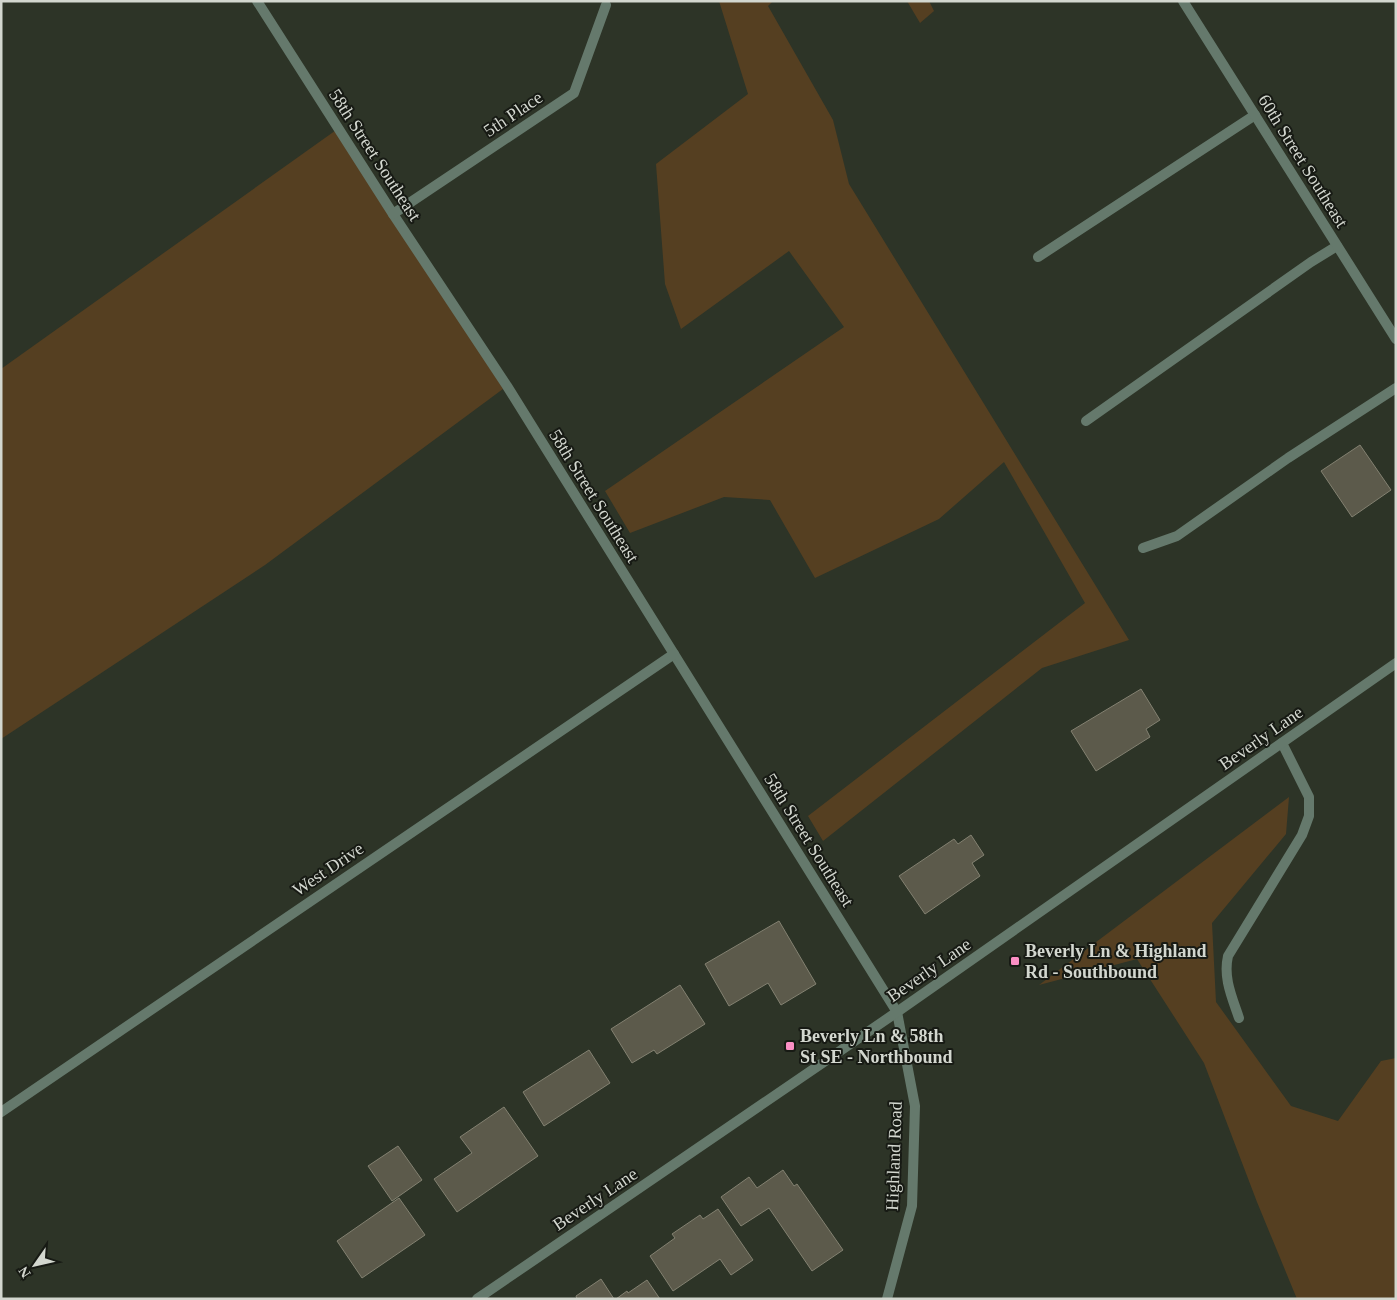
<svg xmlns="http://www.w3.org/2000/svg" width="1397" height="1300" viewBox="0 0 1397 1300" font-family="'Times New Roman',serif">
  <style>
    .green { fill: #553f21 }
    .building { fill: #5c5a4b; stroke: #838171 }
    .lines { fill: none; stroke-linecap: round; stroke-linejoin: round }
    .service { stroke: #65796c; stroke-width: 10 }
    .minor { stroke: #65796c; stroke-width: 10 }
    .tertiary { stroke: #65796c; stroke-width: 10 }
    .poi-dot { fill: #fb8fc4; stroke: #171a14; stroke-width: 2 }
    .labels { text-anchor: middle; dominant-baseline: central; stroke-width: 4; stroke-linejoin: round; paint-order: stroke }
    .street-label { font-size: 18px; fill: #d3d7cf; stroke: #171a14 }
    .poi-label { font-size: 18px; font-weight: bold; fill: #d3d7cf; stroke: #171a14; text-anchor: start }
  </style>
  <rect width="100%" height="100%" fill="#2d3427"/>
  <g class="green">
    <polygon points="719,1 773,1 768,6 833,120 849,184 1129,640 1042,668 823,841 808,816 1085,603 1004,462 939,519 815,578 770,500 724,497 630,533 605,491 844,327 789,251 681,329 665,284 656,164 748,94"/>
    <polygon points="907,1 929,1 934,11 920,23"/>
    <polygon points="339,128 507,386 265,565 1,739 1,369"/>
    <polygon points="1289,797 1286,834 1212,923 1216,1002 1291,1106 1338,1121 1381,1061 1396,1058 1396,1299 1297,1299 1257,1202 1204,1063 1137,959 1039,985"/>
  </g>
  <g class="building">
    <polygon points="1360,445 1391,490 1352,517 1321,471"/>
    <polygon points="1141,689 1160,720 1146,729 1150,737 1096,771 1071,731"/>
    <polygon points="971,835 984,855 972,863 980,876 925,914 899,876 954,839 958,844"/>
    <polygon points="779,921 816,984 781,1005 768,983 729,1006 705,964"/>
    <polygon points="680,985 705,1024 657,1054 654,1050 632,1063 611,1029"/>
    <polygon points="589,1050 610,1083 544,1126 523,1092"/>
    <polygon points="504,1107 538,1156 457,1212 434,1179 472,1153 460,1137"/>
    <polygon points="398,1146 422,1180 392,1201 368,1166"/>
    <polygon points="783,1170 794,1186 797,1184 843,1250 812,1271 769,1208 741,1226 721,1197 749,1177 757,1188"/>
    <polygon points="399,1198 425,1235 362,1278 337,1241"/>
    <polygon points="718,1209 753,1260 731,1275 720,1259 673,1291 650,1256 675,1238 672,1234 700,1215 703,1219"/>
    <polygon points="601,1279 614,1299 577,1299 576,1296"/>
    <polygon points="647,1280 660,1299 616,1299 627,1291 628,1293"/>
  </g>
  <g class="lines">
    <g class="service">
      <polyline points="1038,257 1255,115"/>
      <polyline points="1086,421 1311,262 1337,246"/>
      <polyline points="1143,548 1177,536 1288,458 1396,388"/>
      <path d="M1239,1018C1232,997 1223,978 1228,956L1302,835L1309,816V797L1282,743"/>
    </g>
    <g class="minor">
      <polyline points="257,1 393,214 507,386 897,1012 915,1106 912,1206 887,1299"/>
      <polyline points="1183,1 1396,339"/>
      <polyline points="393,214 574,93 606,5"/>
      <polyline points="1,1112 674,654"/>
    </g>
    <polyline class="tertiary" points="477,1299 897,1012 1396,663"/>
  </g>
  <g class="poi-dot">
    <rect x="1010" y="956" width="10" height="10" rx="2.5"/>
    <rect x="785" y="1041" width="10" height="10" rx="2.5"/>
  </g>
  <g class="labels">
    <g class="street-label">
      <text transform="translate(513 114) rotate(-34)">5th Place</text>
      <text transform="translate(375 155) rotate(57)">58th Street Southeast</text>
      <text transform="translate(1303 161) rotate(58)">60th Street Southeast</text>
      <text transform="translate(594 496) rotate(58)">58th Street Southeast</text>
      <text transform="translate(1261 738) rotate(-35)">Beverly Lane</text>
      <text transform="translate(809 840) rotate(58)">58th Street Southeast</text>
      <text transform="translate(328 869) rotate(-34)">West Drive</text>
      <text transform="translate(929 970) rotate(-35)">Beverly Lane</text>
      <text transform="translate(894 1156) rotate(-88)">Highland Road</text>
      <text transform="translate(595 1199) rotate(-34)">Beverly Lane</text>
    </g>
    <g class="poi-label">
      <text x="1025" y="951">Beverly Ln &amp; Highland<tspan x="1025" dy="21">Rd - Southbound</tspan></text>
      <text x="800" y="1036">Beverly Ln &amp; 58th<tspan x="800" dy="21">St SE - Northbound</tspan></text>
    </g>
  </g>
  <rect width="1397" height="1300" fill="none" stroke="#d3d7cf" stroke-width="5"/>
  <g transform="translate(35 1265) rotate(236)" stroke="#171a14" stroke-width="4" paint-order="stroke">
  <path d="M0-4L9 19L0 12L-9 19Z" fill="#d3d7cf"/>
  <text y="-8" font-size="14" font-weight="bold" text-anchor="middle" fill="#d3d7cf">N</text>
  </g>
</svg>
